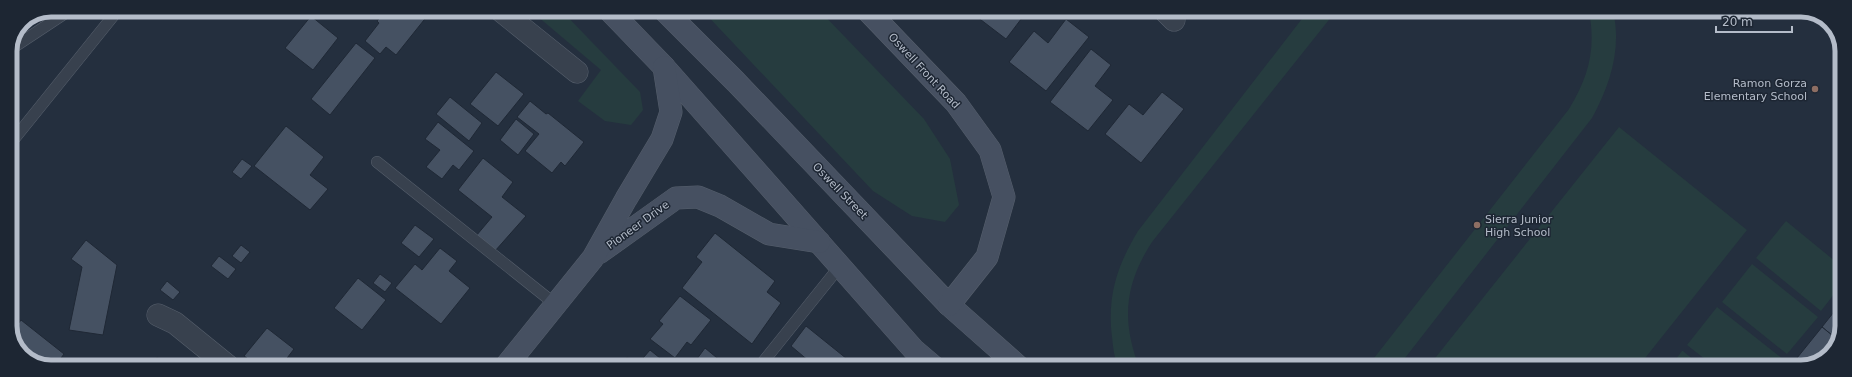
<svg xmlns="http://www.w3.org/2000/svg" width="1852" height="377" viewBox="0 0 1852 377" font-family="'DejaVu Sans',sans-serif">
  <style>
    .green { fill: #263c3f }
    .building { fill: #455162; stroke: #1f2835 }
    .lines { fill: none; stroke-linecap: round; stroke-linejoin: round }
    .lane-casing { stroke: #565f6c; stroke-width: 12 }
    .street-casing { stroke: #565f6c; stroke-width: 23 }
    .secondary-casing { stroke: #565f6c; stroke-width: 23 }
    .lane { stroke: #38414e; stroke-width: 11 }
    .street { stroke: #38414e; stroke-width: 22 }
    .secondary { stroke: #465061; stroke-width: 22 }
    .education-dot { fill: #8d6e63; stroke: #1d2633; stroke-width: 1.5 }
    .labels { text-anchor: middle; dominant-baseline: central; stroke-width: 3; stroke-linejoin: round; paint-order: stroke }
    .street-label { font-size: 11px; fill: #b4bcc9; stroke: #1d2633 }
    .poi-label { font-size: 11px; fill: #b4bcc9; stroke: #1d2633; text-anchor: end }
    .rim { fill: none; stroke: #b4bcc9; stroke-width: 5 }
  </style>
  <rect width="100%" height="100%" fill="#242f3e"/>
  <g class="green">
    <polygon points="530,10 561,10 640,92 643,110 631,125 605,121 578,101 601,70"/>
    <polygon points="702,10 819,10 924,119 950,159 959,205 945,222 912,216 873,191"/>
    <path d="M1308,11H1336L1152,242C1125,284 1121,319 1139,367H1119C1114,359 1113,346 1112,337C1107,296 1117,266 1138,231Z"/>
    <path d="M1589,11H1613C1622,48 1610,85 1592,118L1398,367H1367L1569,109C1589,76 1596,49 1589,11Z"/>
    <polygon points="1619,127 1747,230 1638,367 1428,367"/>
    <polygon points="1786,221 1841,266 1841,285 1821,311 1756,258"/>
    <polygon points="1752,264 1818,317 1787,354 1722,302"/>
    <polygon points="1717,307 1783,359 1777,367 1715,367 1687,345"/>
    <polygon points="1682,351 1683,351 1702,367 1670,367"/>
  </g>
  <g class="building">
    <polygon points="386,10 422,10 428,15 396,55 386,47 380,54 365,41 379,23 377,21"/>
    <polygon points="968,10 1028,10 1006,39"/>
    <polygon points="311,16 338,38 313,70 285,48"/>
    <polygon points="1066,19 1089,37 1046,91 1009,62 1034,31 1048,43"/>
    <polygon points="356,43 375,58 330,115 311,99"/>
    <polygon points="1091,49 1111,65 1095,86 1113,100 1088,131 1050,102"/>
    <polygon points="496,72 524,94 498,126 470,104"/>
    <polygon points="1162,92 1184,109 1141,163 1105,134 1129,104 1143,115"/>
    <polygon points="450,97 482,123 469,141 436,114"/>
    <polygon points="530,101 546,114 548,113 584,142 565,166 561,162 552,173 525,151 539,134 517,117"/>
    <polygon points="516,119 534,134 518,155 500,140"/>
    <polygon points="438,122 474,151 459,170 453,165 442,179 426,167 440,150 425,139"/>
    <polygon points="286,126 324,157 310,175 328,189 310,210 254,166"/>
    <polygon points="483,158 513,182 502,197 526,216 495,251 476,236 492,217 458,190"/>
    <polygon points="242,159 252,166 241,179 232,172"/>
    <polygon points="415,225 434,239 419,257 401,243"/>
    <polygon points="715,233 775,281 767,292 781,303 752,344 682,288 702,262 696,257"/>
    <polygon points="86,240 117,265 103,335 69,330 82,267 71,259"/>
    <polygon points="241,245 250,252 241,263 232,256"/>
    <polygon points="440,248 457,261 449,271 470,288 441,324 395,288 415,264 422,270"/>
    <polygon points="219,256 236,269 228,279 211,266"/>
    <polygon points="380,274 392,283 385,292 373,283"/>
    <polygon points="358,278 386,300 362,330 334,308"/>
    <polygon points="167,281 180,292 173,300 160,290"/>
    <polygon points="680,296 711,320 691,345 687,342 675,358 650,339 663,324 659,321"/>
    <polygon points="1841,303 1841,334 1838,340 1822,327"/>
    <polygon points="21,320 64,354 55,366 43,366 20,353 11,333"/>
    <polygon points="806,326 857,367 816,367 791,346"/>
    <polygon points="1822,327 1838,340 1828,357 1806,365 1797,358"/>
    <polygon points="267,328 294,349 281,366 258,366 244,356"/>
    <polygon points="705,348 728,367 691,367"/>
    <polygon points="650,350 671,367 620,366 627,357 637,365"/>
    <polygon points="157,357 168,366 150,366"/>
  </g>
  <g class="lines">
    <defs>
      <g id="lane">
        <polyline points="11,49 70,10"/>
        <polyline points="10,144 118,10"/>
        <polyline points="377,162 555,304"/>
        <polyline points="759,367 840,266"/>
      </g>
      <g id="street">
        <polyline points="500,10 577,72"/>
        <polyline points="1164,10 1174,20"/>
        <polyline points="158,315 175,323 228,366"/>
      </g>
      <g id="secondary">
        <polyline points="609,10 664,67 914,350 934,367"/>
        <polyline points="664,10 736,82 949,305 1019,367"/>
        <polyline points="867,10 956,103 990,150 1004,197 987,257 949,305"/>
        <polyline points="599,253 676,198 698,197 720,206 769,234 819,242"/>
        <polyline points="506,366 593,258 626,199 662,139 671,112 664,67"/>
      </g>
    </defs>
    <use href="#lane" class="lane-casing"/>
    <use href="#street" class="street-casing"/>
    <use href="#secondary" class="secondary-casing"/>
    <use href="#lane" class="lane"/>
    <use href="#street" class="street"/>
    <use href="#secondary" class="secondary"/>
  </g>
  <g class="education-dot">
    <circle cx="1815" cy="89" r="4"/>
    <circle cx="1477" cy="225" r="4"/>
  </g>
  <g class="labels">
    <g class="street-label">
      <text transform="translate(924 71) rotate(47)">Oswell Front Road</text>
      <text transform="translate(840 191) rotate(46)">Oswell Street</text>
      <text transform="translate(638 225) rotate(-36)">Pioneer Drive</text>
    </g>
    <g class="poi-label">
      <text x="1807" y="83">Ramon Gorza<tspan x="1807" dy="13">Elementary School</tspan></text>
      <text x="1485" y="219" text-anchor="start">Sierra Junior<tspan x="1485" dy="13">High School</tspan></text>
    </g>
  </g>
  <path d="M0 0H1852V377H0ZM51 17H1801A34 34 0 0 1 1835 51V326A34 34 0 0 1 1801 360H51A34 34 0 0 1 17 326V51A34 34 0 0 1 51 17Z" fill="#1d2633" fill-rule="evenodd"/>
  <path class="rim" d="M51 17H1801A34 34 0 0 1 1835 51V326A34 34 0 0 1 1801 360H51A34 34 0 0 1 17 326V51A34 34 0 0 1 51 17Z"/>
  <path d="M1716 26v6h76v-6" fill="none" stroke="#b4bcc9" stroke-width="2"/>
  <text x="1722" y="26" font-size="12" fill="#b4bcc9" stroke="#1d2633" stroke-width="3" paint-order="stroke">20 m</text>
</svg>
